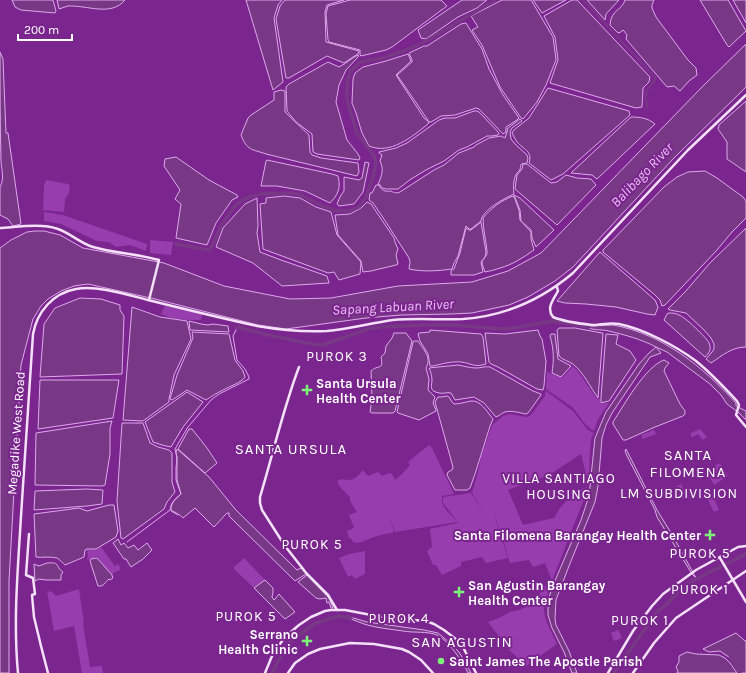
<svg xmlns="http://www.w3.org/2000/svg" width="746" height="673" viewBox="0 0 746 673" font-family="Karla,sans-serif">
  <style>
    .green { fill: #973dad }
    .water { fill: #783886; stroke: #dea9ec }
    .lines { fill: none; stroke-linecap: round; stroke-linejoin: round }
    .stream { stroke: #dea9ec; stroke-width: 1 }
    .canal { stroke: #783886; stroke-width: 2 }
    .river { stroke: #783886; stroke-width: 3.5 }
    .secondary { stroke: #f5e0f9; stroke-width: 2.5 }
    .poi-dot { fill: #7df579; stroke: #7b258e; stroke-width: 1.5 }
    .labels { text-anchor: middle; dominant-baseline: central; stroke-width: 4; stroke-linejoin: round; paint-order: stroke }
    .poi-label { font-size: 13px; font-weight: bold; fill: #fff; stroke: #7b258e; text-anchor: start }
    .street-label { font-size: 13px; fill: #fff; stroke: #7b258e }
    .water-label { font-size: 14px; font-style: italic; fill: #e8c1f2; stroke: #7b258e }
    .neighbourhood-label { font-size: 14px; letter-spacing: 1px; fill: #fff; stroke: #7b258e }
    .quarter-label { font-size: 15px; letter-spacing: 1px; fill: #fff; stroke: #7b258e }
  </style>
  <rect width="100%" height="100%" fill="#7b258e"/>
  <g class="green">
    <polygon points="46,180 68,184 70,186 69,193 65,199 64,212 43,210 44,185"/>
    <polygon points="44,212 63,215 147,244 146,251 130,245 116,247 109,242 97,241 61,224 44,221"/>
    <polygon points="150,240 173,242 171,255 150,253"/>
    <path d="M165,306L202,314L201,320C187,320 173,320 161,314Z"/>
    <path d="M573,366L580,374L596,398L598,399H600V404L609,403L598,419L594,431C584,426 580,415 572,407L546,389L547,372L562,378Z"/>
    <path d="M546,391L573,411L588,430L594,433L591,439L590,449L589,477L587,478L581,454L549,475L508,490L523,525L554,518L560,508L574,492L587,487L584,499L552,581L545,563L533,567L529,560L510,563L502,536L493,512L508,558L486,563L482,557L461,562V566L442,575L436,565H433L427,551L432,547L430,529L458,523V522L395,532L389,515L394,532C388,534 383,534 378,536C369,537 362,545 353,542L352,539L349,538L347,531L354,528L349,515L357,512L350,501V497L340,487L337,481L342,479C353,482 356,478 363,470L368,476L378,472L382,476L389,473L392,474L395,480C401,476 405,470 410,465L408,462L429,445L432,448L454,494L442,496V503L446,510L457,521L443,503V497L471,493L484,513L472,493L477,476L481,457L492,425L503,416L509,414L527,417L530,416L545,396V393Z"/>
    <polygon points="700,429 707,437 703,440 698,434 692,437 691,436 691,433"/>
    <polygon points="654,430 656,434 643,439 641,435"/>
    <polygon points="720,463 728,476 714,485 706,471"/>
    <polygon points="681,484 688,497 683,499 676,487"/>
    <polygon points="713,497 719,510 714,512 708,500"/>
    <polygon points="101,547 114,565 115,566 118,564 121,569 116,572 115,572 112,575 97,557 87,560 88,556 87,549 96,550"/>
    <polygon points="365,551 365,574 355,579 352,575 348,577 339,558 349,554"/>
    <polygon points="244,558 265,580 254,588 233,568"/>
    <path d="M551,584C548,593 544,602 544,611C545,621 553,635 557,644L525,667L518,660L519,659L511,652L488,622L499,618L510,612L519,610L537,602L536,598L539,596L542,587Z"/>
    <polygon points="79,589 84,623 82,624 83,624 90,667 102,666 103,673 82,673 74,626 54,631 47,591 52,592 56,596"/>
    <polygon points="618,630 622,638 614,641 611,633"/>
  </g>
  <g class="water">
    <polygon points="12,0 53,0 56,11 55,13 21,10 15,7"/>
    <path d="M57,0H125C111,17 87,5 68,6C65,7 62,8 59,9Z"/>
    <polygon points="246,0 282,0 278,5 274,18 283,82 273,90"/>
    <polygon points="285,0 344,0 327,5 325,12 326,42 359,51 358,54 356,55 344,63 327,56 289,78 286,78 276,19 280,6"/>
    <polygon points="350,0 441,0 447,6 392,47 386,50 361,56 360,55 360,50 329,42 328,40 326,14 328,6"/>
    <polygon points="462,0 487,0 477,8 458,17 426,39 421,38 418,30"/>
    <polygon points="502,0 531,0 553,37 556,60 546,85 537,102 523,119 521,118 500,87 482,45 472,30 478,27 471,16"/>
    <polygon points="533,0 566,0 542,13"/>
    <polygon points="572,0 577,0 650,77 649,82 643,88 642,107 636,108 550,83 558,60 555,37 544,16"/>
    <polygon points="587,0 619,0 606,14 605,20"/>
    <path d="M625,0H654L652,5V8L656,17L688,60L696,68L697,75L689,81L680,91L674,86L667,87L626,39L627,35L624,31L623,30L621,32L618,33L610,25C611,9 622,11 625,0Z"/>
    <polygon points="700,0 728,0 746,31 729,47 727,45"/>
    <polygon points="733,0 746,0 746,23"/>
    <polygon points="466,23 482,49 489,69 503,95 519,118 517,120 506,127 506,132 503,134 479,109 476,108 455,115 441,116 431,122 429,122 417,104 397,75 412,62 412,60 409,53 424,46 427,46 461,24"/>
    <polygon points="746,44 746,87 673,159 573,267 555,281 528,297 509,305 472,313 451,314 401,315 366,318 286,329 258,325 155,299 88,284 74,286 61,291 48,299 41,306 33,319 21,365 9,581 9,673 0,673 0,248 11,240 27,232 35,231 44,231 60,235 83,248 164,263 224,286 290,299 331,298 398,286 472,282 508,271 541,253 703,86"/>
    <path d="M0,52L3,59L6,133H8L21,224L13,226L8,219L0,215V187C5,179 1,168 1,160C0,124 0,88 0,52Z"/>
    <path d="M408,54L411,61L396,75L424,118L429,122L428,124C412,137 390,155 369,146L362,133L356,113L352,103L353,79L355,73L363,67L386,61Z"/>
    <path d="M358,55L359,56L346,70L339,85L336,102L347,140L358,154L360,158L359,160L317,154L313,152L312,134L296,122L287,111L286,87L289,84L328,62L339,67C346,64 351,58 358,55Z"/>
    <path d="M548,88L629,111L630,115L563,174L551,180L529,163C533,151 523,149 517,142C515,139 513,135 512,133L514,130L529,118Z"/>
    <path d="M281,90L285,91V112L309,135L310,152L312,155L321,158L358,163L359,172L357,176L266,154C252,149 247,151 241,135L248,118L251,115L274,100V92Z"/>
    <polygon points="746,101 746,172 727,159 727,142 718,129 719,125"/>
    <path d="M474,111H477L479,112L499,133L498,135L492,136H487L467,147L459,150L444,161L426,170L411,179L398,189H386L382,188L380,185L378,184C382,176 384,169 380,161L382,155L379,153V152L396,148L407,143L439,120L445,118H455Z"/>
    <path d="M631,117C640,117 648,118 655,124L597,179L592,175L571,173Z"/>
    <path d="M520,119L522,121L512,128L510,132L511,139L515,144L527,155L528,158L527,163C520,164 521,163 520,170C513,175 513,186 514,194C505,198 482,210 481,221L471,229H469L466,226L458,256L454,263L452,269C438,271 423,272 409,269L410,262L409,258L382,216L373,203L369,200L370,193H372L376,185H379C380,188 383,191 386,191C388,192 389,191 390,191C394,192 395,194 400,192L434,170L444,165L459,153L474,147L476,145L489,138L501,136L505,138L507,132L508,128Z"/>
    <polygon points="176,157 209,180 237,195 238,197 232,200 216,223 207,245 176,238 181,204 175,199 180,190 164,166 165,159"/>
    <path d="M267,160L332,174L338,176C341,188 338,195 330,203L305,191L277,186H261L266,161Z"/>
    <polygon points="365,162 369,163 363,192 354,204 339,206 337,204 340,197 344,191 344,177 359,180 362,178"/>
    <polygon points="523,164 527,164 551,183 557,182 566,175 577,178 591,179 596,185 557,225 515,189 517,175 522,169"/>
    <polygon points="705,171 717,178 743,197 746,201 746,218 732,232 717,250 665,305 662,306 660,300 654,294 603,252 603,250 664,187 677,177 688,172"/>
    <polygon points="514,195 520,198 554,230 536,247 532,238 531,230 521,221 520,210"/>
    <polygon points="284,196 300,198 316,207 331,212 337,235 361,262 360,274 339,280 334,272 328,273 263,249 260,204 266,203 266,198"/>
    <path d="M513,196L515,199L519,210L520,220L531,232V239L534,250C524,257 512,265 500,268C495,270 490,271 485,272C484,269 482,265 482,262C483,258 488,256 487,251C486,240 483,229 483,218C490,209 502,200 513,196Z"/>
    <polygon points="257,198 258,226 257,233 260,252 281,260 327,276 329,283 282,286 253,263 216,247 223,228 245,204"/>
    <polygon points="367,202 371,204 394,238 395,242 398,249 396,255 398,264 396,265 371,271 363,272 361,261 338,235 335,215 350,214 361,208"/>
    <polygon points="481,222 486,252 485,257 481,262 483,272 474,275 451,275 451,271 454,269 460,253 466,228 469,230 471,230"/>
    <path d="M746,228V347C732,347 723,355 711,363L706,359L712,352L714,349V344L711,338L704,330L686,313L670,310L668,309L685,292L710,263Z"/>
    <polygon points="600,252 655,300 658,307 655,315 647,314 616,307 586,304 565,303 557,301"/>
    <polygon points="80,298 101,299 120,305 120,310 124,316 122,374 40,377 44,324 55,308"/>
    <polygon points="132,307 160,317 187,321 191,339 174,375 169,399 169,402 143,421 123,420"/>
    <path d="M669,313C672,313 676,313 679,315C684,316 707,338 709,343C712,349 709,353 705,357L664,320L667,314Z"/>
    <polygon points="189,321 201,324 208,325 213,324 228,326 229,332 190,330"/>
    <path d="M613,325C663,334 703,367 736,403V406L746,411V420L739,413L727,404L721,395L710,384L667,352L656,347L661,353L650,357L612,413L606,425L602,438L598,486L595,502L569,566L556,600L555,619L556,625L569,651L577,673H572L564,652L552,628L548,615V609L549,597L554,583L581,520L589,496L595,438L606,412L639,364L649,353L656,347C641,339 625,335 609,331C601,329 591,331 585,326H592Z"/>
    <path d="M559,328H575L602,333H603L598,398C590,387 584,373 573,364C568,361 563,360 559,356L557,330Z"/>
    <path d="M430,330L481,334L483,337L486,364C474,368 471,363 461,362C452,361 442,364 433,366H430L428,354L420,341L418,334L419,333L430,332Z"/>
    <polygon points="538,330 540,336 542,339 546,361 544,386 543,390 537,389 498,367 491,364 489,362 485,333 505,334"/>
    <path d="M192,332L229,334L235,360L243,371L245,377C241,383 230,386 223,390C217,393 212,396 206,400L187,390L172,400L170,399L177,375L193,338Z"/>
    <path d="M394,333H406L412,341L395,411L393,413H372L370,412L372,399L371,371C378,364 384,371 381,357L385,353L386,346L392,338Z"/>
    <path d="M551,334H555V335L558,359L571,366L561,377L552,373C554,360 554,349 550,336Z"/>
    <polygon points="606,334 618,335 616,344 630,351 636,360 609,401 601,403 601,397"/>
    <path d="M414,341H418C424,351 432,357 426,368L429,379L428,390L435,397L433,403L436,410V411L419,420L398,413L397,412L413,342Z"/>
    <path d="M664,360L669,363L665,368L664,371L680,404L685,411V414L683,416L655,427L626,440H623L613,424V422C624,405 645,367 664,360Z"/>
    <path d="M458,365C464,366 470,368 476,368C481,368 485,366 490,367L533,391L541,394V395L528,413L526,414C520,413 511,410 505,412C502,413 499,416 496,417L484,403L474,397L455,400L451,393C447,392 443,394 439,393C430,391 431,388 432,381C432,377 431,372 429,368Z"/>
    <polygon points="40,380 119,380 113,418 38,429"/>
    <polygon points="187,392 203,402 183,427 171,447 162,445 153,442 145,422"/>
    <path d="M447,396L449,397L452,402L454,404C460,404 465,402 471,401C481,400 487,412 493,419L490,426L475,474L470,488L467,490H455L447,475L448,472L452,470L453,467L435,402L438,397H441Z"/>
    <polygon points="112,421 110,428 110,454 105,485 102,486 35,485 36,433"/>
    <polygon points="122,423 143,423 150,443 158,447 169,450 172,453 172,482 175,492 167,502 164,509 123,539 121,538 117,501"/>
    <polygon points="189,429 192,429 207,448 217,463 205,473 178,449"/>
    <path d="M177,449L209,477L236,510L297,570L301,568L306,574L295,581L235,522L229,516V513H227L214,527L195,508L183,518C181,515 174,512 171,510C171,502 176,499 181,494L177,480V458L176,452Z"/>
    <polygon points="626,449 657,510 673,536 696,578 692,574 657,517 655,510 627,456 625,451"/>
    <polygon points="87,489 103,490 102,504 87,506 34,510 35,491"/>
    <path d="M109,505H114L118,531L116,537L96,549H87L85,550L84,557L65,565C63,563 60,560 57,558C50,556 42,558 36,557L34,514L79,508L87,511Z"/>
    <polygon points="118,539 121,545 124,543 128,548 134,545 138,550 147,543 152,550 143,559 131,567 126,559 124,559 113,543"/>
    <path d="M97,558L112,575L113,578L110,580L109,579C105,582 104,587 98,586L90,561L91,559Z"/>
    <path d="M47,563C62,562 54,566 63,572L61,575V580H46L39,579L35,581L34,564L39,566Z"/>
    <polygon points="307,575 329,598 333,608 331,608 329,602 327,603 326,598 320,599 316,598 298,582"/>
    <polygon points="265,580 273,588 273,592 272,597 274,600 275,599 279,594 295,612 285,619 254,588"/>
    <path d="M347,616L367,622L424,630L438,633L449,642L459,652L465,662L471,673H468C463,662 448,640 437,635C427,631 414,633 403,631C390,629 376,628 364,624C358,622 352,619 346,617Z"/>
    <polygon points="736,633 745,641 746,641 746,673 741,673 733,660 720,651 709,652 703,649"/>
    <polygon points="687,652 696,654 719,655 725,658 730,663 737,673 677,673 678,671 676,667 679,662 679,656"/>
  </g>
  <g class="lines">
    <g class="stream">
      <polyline points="171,511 178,515"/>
      <path d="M127,542L170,510C171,502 175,499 181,494L176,480V468L177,458L175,449L188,427L211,400L219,394L249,379V377L245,369L237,360L233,336L237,328"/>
    </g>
    <path class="canal" d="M583,0L655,77V80C645,91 644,94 648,109"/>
    <g class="river">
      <polyline points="176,244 209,250 212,246 221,226 234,207 241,201 251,196 263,194 291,193 301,195 322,206 337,211 349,211 359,207 365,199 373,178 376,163 374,156 357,133 347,100 347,85 350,72 360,62 383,58 409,49 428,40 495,0"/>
      <path d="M237,328L239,327C253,332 268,335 283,338C296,340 309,345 323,345L371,328L382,327L423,325H452L502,329L514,328L553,321L589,327"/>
      <polyline points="730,658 732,660 740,673"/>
      <polyline points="272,673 288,643 316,623 339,616 351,618"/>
      <polyline points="614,673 657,612 668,603 682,588 696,579 746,554"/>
    </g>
    <g class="secondary">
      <path d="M0,228C17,227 42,223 58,229C70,233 80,243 93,247C114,253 137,254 159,260L149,300"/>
      <path d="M557,287L558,291C553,300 546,308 553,317C562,321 583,324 592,325C601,325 610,322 619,324C644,329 676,346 696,361C711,373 724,387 737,401L739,405L736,415L746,427"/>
      <path d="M299,367C283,409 273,454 260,497V503L262,510L285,546L307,574L328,595L337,610"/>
      <polyline points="29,534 26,575 33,578 35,594 32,595 34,617 41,646 48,673"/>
      <polyline points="720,558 746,602"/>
      <path d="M18,673C13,621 18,568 21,516C25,455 29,395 33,334C37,312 53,293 76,289C97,285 128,295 148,300C184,309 221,318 257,326C280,330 304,332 327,331C349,329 371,323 393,320C416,318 440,320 463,319C505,316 541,300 573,273L688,150L746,95"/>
      <polyline points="265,673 272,656 282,641 285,637 299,625 311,617 325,611 331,610 345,610 387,618 426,621 434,624 444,630 461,643 476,673"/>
      <polyline points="288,673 295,663 308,654 320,649 350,643 374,644 402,649 409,652 421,660 433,673"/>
      <polyline points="608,673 633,631 652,606 663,594 696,570 738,547 746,546"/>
      <polyline points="633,673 654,643 676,618 746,571"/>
    </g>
  </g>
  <g class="poi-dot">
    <path d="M305 384h4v4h4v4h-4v4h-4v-4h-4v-4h4z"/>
    <path d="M708 529h4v4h4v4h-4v4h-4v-4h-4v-4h4z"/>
    <path d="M457 586h4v4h4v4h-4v4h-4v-4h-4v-4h4z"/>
    <path d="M305 635h4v4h4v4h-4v4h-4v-4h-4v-4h4z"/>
    <circle cx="441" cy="661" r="4"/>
  </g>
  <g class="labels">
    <g class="poi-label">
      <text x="316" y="383">Santa Ursula<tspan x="316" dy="15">Health Center</tspan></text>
      <text x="701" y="535" text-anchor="end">Santa Filomena Barangay Health Center</text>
      <text x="468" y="585">San Agustin Barangay<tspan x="468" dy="15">Health Center</tspan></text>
      <text x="298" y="634" text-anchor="end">Serrano<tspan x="298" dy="15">Health Clinic</tspan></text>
      <text x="449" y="661">Saint James The Apostle Parish</text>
    </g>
    <g class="street-label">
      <text transform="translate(16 433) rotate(-86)">Megadike West Road</text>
    </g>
    <g class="water-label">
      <text transform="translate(642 175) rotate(-46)">Balibago River</text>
      <text transform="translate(393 307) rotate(-3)">Sapang Labuan River</text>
    </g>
    <g class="neighbourhood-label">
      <text x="337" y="356">PUROK 3</text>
      <text x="559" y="478">VILLA SANTIAGO<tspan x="559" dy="16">HOUSING</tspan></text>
      <text x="679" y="493">LM SUBDIVISION</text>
      <text x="312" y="544">PUROK 5</text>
      <text x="700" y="553">PUROK 5</text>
      <text x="700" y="589">PUROK 1</text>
      <text x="246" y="616">PUROK 5</text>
      <text x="399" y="618">PUROK 4</text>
      <text x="640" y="620">PUROK 1</text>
    </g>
    <g class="quarter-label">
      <text x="291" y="449">SANTA URSULA</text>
      <text x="688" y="455">SANTA<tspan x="688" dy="17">FILOMENA</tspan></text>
      <text x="462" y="642">SAN AGUSTIN</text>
    </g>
  </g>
  <path d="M18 34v6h54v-6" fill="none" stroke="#ffffff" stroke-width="2"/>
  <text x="24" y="34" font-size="12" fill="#ffffff" stroke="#7b258e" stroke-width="3" paint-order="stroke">200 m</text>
</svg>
